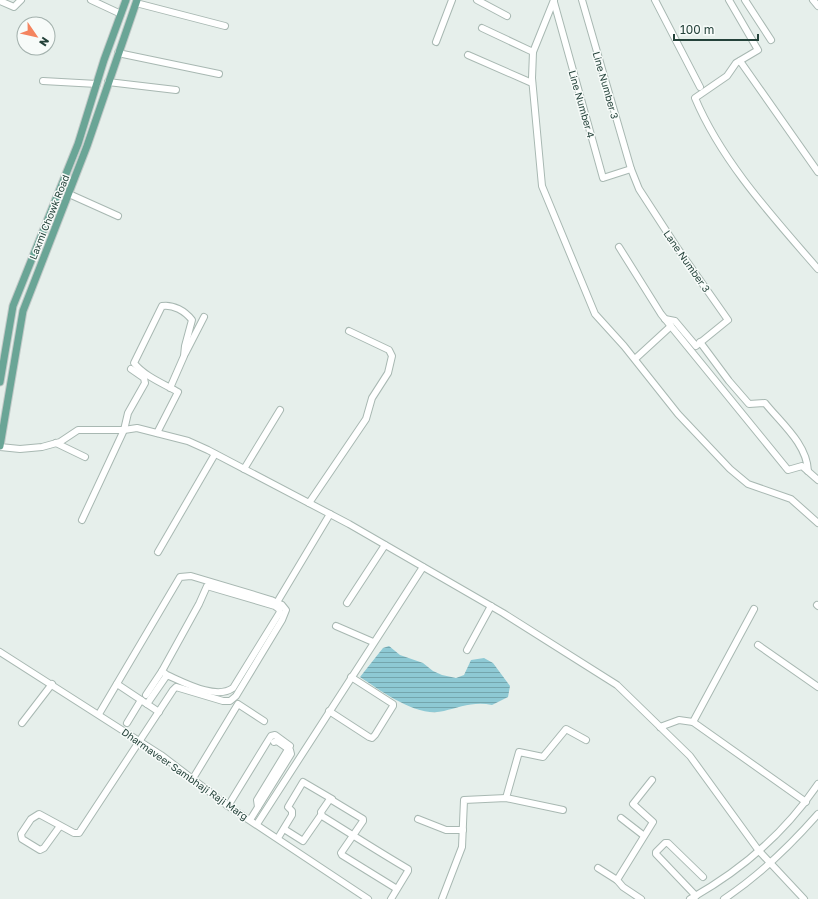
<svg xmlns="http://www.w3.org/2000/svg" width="818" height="899" viewBox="0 0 818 899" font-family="'Golos Text',sans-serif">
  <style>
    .water { fill: url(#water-rules) }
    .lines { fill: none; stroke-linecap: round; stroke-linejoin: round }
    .minor-casing { stroke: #a8b8b2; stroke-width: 8 }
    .major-casing { stroke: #c2cac8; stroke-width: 9 }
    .minor { stroke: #fff; stroke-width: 6 }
    .major { stroke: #6aa596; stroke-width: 7 }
    .labels { text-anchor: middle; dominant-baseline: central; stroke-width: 3; stroke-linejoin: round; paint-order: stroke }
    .street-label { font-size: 10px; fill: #24423a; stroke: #f7fbf9 }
  </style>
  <defs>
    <pattern id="water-rules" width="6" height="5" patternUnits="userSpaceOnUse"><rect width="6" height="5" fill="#8ec9d4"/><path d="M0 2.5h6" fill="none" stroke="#74a5ad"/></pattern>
  </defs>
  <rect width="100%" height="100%" fill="#e6efeb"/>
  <path class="water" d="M389,646L400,655L423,663L433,671L442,675L456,678L464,675L471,660L484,658L493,663L510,686L508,697L492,705C475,701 459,707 444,711C417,718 381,691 360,677L383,648Z"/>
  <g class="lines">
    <defs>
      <g id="minor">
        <polyline points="91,0 121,14"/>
        <polyline points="477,0 507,16"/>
        <polyline points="554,0 533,52 532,78 542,186 595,314 624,346 678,414 730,469 748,484 791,499 818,523"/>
        <polyline points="582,0 631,169 639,189 676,246 728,320 696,346 675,321 665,319"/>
        <polyline points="655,0 700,87"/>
        <path d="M729,0L758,50L736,63L727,76L695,98C722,162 773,217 818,269"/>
        <polyline points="745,0 771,40"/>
        <polyline points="813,0 818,6"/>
        <polyline points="0,1 14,7 21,0"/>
        <polyline points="554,2 603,178 631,169"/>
        <polyline points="136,3 225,26"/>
        <polyline points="482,28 533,52"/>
        <polyline points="436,42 452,0"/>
        <polyline points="118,53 219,74"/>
        <polyline points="468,55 532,83"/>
        <polyline points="740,61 818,172"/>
        <polyline points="43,81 97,84"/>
        <polyline points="108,82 176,90"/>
        <polyline points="69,194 118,216"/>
        <polyline points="619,247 661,314 788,470 802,466 818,480"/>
        <path d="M700,342L729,381L749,404L765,403C781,423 807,444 808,471"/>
        <polyline points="185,354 204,317"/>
        <polyline points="635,359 671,326"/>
        <path d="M157,433L178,392C164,384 144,376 134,363L162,306C173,304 185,311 192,320L185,346L184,356L170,388"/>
        <polyline points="56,443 85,457"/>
        <polyline points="0,447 20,449 42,447 60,442 78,430 124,430 137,428 188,441 208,450 349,524 503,613 617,685 690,756 759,851 804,899"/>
        <polyline points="244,469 280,410"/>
        <polyline points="309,503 366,419 372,398 388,373 392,356 389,350 349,331"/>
        <polyline points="82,520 124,430 128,413 145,383 144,378 131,369"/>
        <polyline points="158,552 215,454"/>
        <polyline points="279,599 330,514"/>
        <polyline points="347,603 385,545"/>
        <polyline points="817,605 818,606"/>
        <polyline points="754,609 693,722 806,802"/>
        <polyline points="336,626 373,642"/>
        <polyline points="758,645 818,687"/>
        <polyline points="467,650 491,606"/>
        <polyline points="0,652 161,755 228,806 368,899"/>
        <polyline points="117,684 159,712"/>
        <polyline points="146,695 162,671"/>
        <path d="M147,704L167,675C185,683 216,700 233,688L280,612L279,609L275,606L207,586L199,604L162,671L167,675"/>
        <polyline points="329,711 369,737 372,738 375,735 393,706 393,704 351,677"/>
        <polyline points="22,723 52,684"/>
        <polyline points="127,723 141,700"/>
        <polyline points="660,727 679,720 693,722"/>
        <polyline points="192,780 238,704 264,721"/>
        <polyline points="506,798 519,752 543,757 566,729 586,740"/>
        <polyline points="228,806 266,744 271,736 275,735 290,746 257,800 258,807"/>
        <polyline points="621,818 643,835"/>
        <polyline points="418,819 446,830 463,830"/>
        <polyline points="250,820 291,754 290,750 277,741 274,742"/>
        <polyline points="257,824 423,567"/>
        <polyline points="60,826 44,848 40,850 22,839 21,834 31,819 39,814 74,833 79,833 173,690 176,687 223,701 230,701 236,696 282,620 286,610 282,605 271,600 191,576 180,577 99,714"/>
        <polyline points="284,829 303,841 321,815"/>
        <polyline points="278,838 292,815 292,811 288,807 303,782 332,799"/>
        <polyline points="598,868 617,880"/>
        <polyline points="696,896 656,854 656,852 665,843 668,843 703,877"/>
        <path d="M391,899L408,871V869C379,852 351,834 322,816L321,812L330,799L363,819V821L341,853L342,855L397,889"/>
        <polyline points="442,899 462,847 464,800 506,798 563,810"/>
        <polyline points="641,899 623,887 617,880 653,822 633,804 652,780"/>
        <path d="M690,899C742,870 785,833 818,784"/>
        <path d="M724,899C760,875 789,847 818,814"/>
      </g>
      <g id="major">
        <polyline points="0,382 13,306 78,144 104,60 126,0"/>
        <polyline points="0,446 23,311 87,146 137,0"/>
      </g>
    </defs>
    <use href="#minor" class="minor-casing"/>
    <use href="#major" class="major-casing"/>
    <use href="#minor" class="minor"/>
    <use href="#major" class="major"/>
  </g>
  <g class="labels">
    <g class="street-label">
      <text transform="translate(606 85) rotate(74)">Line Number 3</text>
      <text transform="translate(582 104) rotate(74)">Line Number 4</text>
      <text transform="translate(49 217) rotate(-68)">Laxmi Chowk Road</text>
      <text transform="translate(687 261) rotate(55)">Lane Number 3</text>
      <text transform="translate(185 774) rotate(35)">Dharmaveer Sambhaji Raji Marg</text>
    </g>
  </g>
  <g transform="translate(36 36) rotate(124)"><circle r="19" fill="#f7fbf9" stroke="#a3b1ad"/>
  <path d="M0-3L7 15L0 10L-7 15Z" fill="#f4845f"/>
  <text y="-6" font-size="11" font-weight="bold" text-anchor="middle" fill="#24423a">N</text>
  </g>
  <path d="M674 34v6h84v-6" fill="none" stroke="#24423a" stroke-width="2"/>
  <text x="680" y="34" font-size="12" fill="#24423a" stroke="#f7fbf9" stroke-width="3" paint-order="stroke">100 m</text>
</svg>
